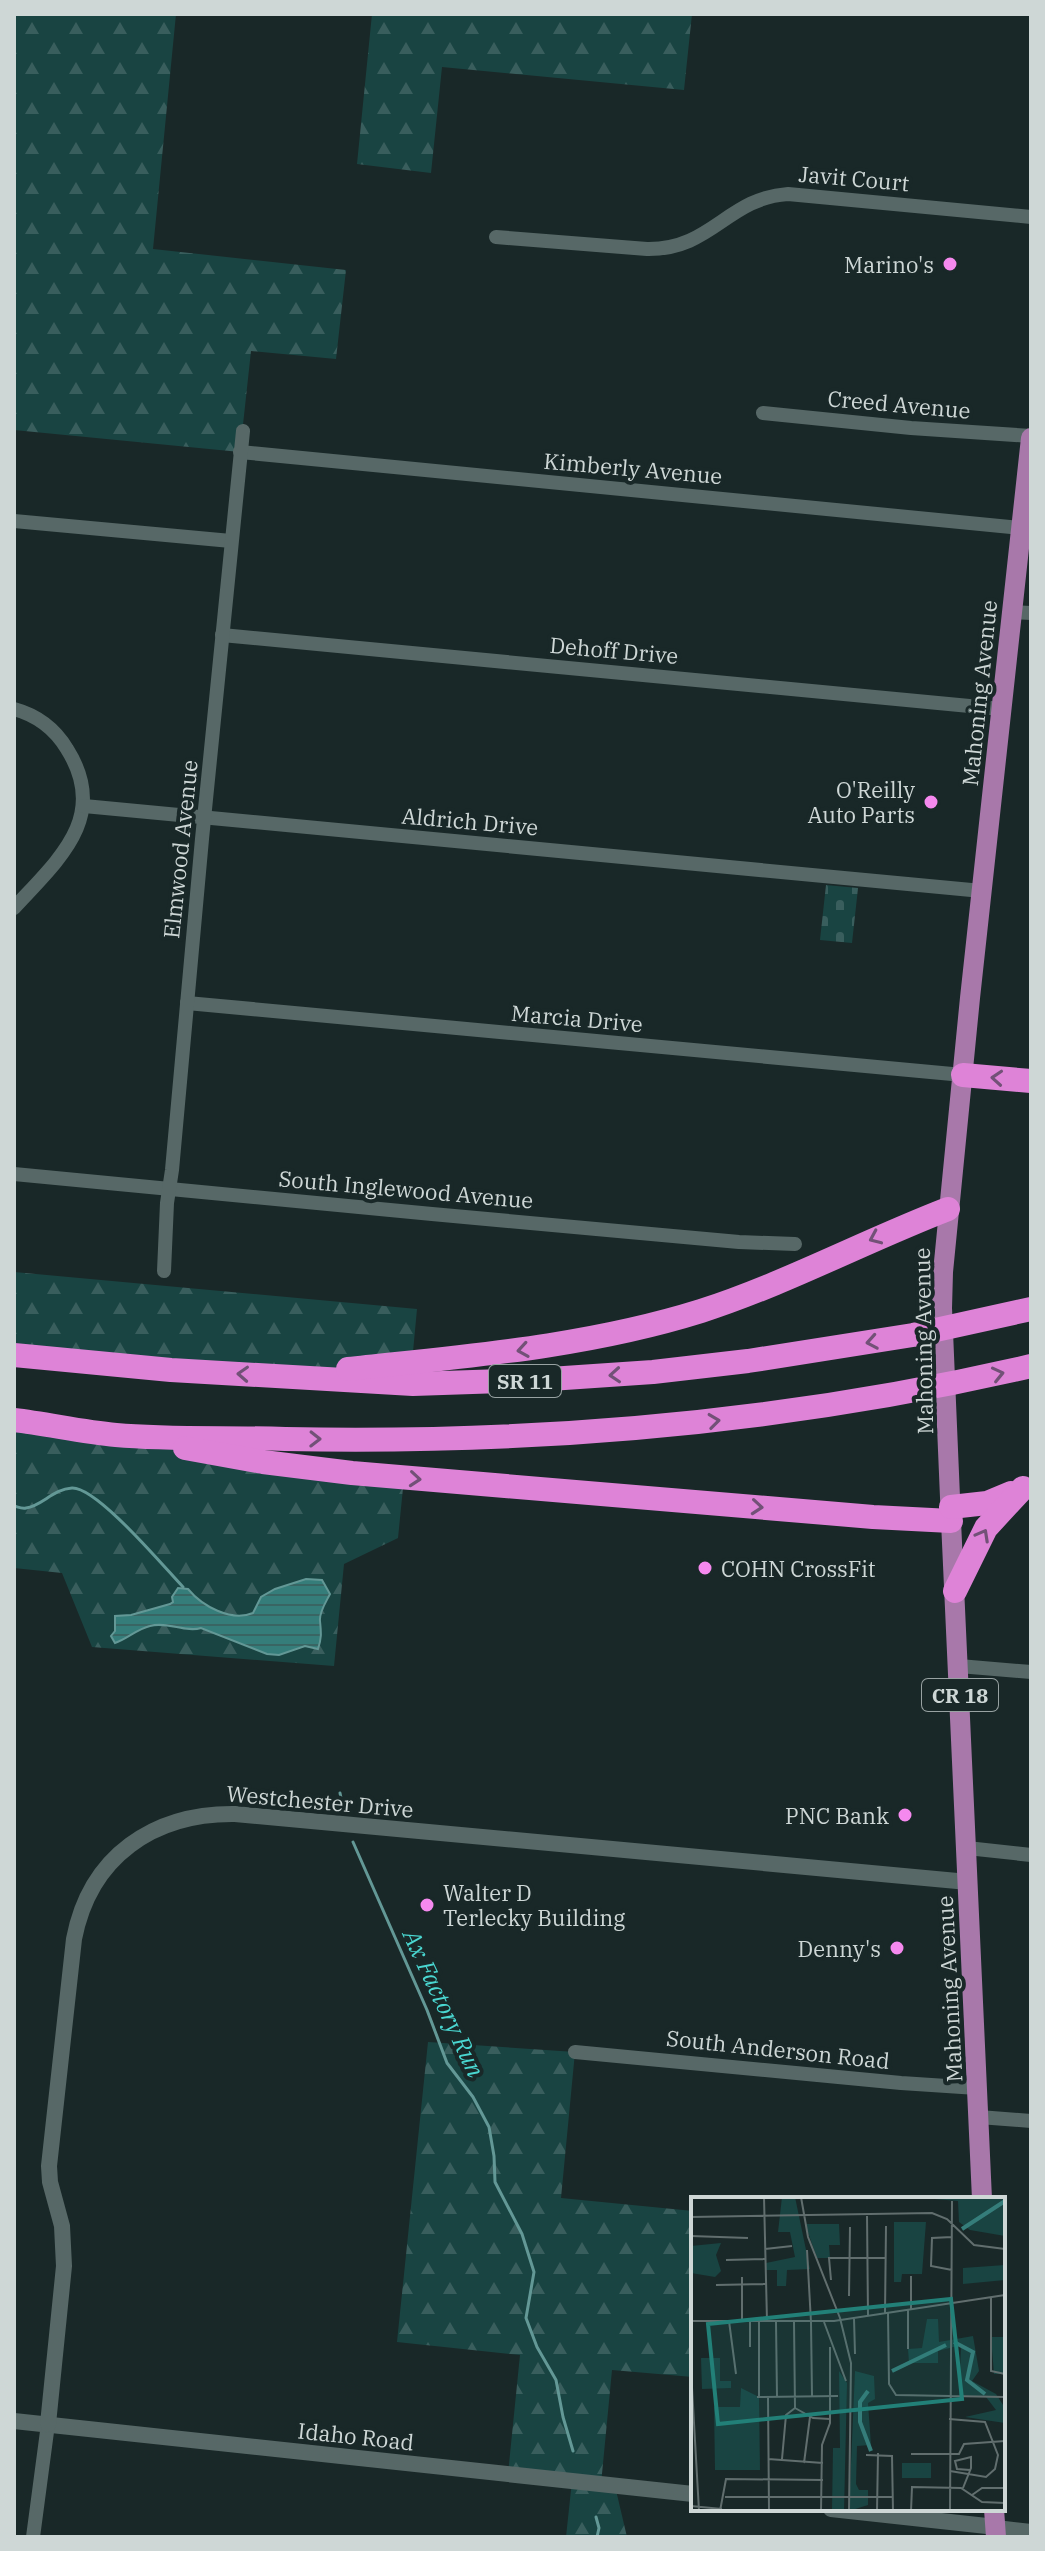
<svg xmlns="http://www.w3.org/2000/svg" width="1045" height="2551" viewBox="0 0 1045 2551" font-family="'IBM Plex Serif',serif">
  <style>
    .forest { fill: url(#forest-firs) }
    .cemetery { fill: url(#cemetery-stones) }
    .water { fill: url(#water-rules); stroke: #639896; stroke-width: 2 }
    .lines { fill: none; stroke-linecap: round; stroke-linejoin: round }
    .stream { stroke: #639896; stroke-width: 3 }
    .minor { stroke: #576867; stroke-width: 14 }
    .tertiary { stroke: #576867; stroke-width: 16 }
    .primary { stroke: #a878aa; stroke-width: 20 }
    .motorway { stroke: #de83d7; stroke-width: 24 }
    .oneway { stroke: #725177 }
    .poi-dot { fill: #f589ee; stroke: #192828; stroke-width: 3 }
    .labels { text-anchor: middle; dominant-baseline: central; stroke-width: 8; stroke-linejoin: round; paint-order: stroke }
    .shield { fill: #192828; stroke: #98a2a2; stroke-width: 2 }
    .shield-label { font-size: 20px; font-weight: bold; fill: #ced7d6 }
    .street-label { font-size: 22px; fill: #ced7d6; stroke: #192828 }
    .poi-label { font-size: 22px; fill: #ced7d6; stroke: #192828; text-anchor: end }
    .water-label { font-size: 24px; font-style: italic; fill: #4ad7d1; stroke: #192828 }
    .inset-river { fill: none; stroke: #357d7a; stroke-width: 4 }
    .inset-road { fill: none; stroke: #616e6e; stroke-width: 2 }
    .view { fill: #228078; fill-opacity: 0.15; stroke: #228078; stroke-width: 4 }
    .inset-edge { fill: none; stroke: #ced7d6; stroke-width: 4 }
  </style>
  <defs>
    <pattern id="forest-firs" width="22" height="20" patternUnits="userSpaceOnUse" patternTransform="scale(2)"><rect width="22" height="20" fill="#194442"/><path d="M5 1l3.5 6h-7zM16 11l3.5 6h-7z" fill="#395e5d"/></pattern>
    <pattern id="cemetery-stones" width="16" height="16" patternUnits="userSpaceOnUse" patternTransform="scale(2)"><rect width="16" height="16" fill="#194442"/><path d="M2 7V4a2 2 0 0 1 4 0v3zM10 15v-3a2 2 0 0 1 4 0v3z" fill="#395e5d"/></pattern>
    <pattern id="water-rules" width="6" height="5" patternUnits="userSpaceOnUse" patternTransform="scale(2)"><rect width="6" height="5" fill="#357d7a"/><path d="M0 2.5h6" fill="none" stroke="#396563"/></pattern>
  </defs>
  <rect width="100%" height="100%" fill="#192828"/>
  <g class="forest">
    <polygon points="14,14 176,14 153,249 346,270 336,359 251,351 240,452 14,430"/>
    <polygon points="372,14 692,14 684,90 442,67 431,173 357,164"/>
    <polygon points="14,1272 417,1309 412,1362 282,1376 14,1355"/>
    <polygon points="14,1420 404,1478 398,1538 344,1564 334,1666 92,1647 62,1573 14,1568"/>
    <polygon points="428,2042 575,2052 561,2198 693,2211 693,2377 612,2370 601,2484 615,2486 627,2537 566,2537 572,2481 508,2474 520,2355 397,2342"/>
  </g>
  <polygon class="cemetery" points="826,885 858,888 852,943 820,940"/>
  <path class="water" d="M306,1579L322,1580L330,1594C326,1602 319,1612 320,1621C321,1632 322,1637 318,1649L305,1646L279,1655L267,1654L201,1628C186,1633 167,1621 150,1626C137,1629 127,1639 115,1643L111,1636L115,1631V1616L131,1615L170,1604L173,1602L172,1597L178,1588L188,1589C202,1606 231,1622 253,1613L261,1597L275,1589Z"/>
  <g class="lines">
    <g class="stream">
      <path d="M14,1506C18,1507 22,1509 26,1508C42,1506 53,1489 72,1488C97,1487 163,1566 183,1587"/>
      <polyline points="340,1793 343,1808"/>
      <polyline points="353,1842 427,2010 447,2063 473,2097 489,2127 494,2156 495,2182 522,2234 534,2272 526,2318 537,2347 556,2380 563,2417 573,2451"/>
      <polyline points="596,2517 599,2528 597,2537"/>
    </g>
    <g class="minor">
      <path d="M496,237L647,249C712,250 727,198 788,194L1031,217"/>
      <polyline points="763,413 911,428 1031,436"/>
      <polyline points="240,452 1021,528"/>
      <polyline points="14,521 231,541"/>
      <polyline points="1012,612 1031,613"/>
      <polyline points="222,635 1001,709"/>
      <path d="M14,709C36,715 55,729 67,749C110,817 58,860 14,908"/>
      <polyline points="84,806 982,891"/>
      <polyline points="187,1003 963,1075"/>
      <polyline points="14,1174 432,1214 739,1242 795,1244"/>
      <polyline points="164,1271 167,1203 172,1170 202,839 243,431"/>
      <polyline points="959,1666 1031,1672"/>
      <polyline points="967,1848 1031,1855"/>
      <polyline points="575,2052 901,2083 977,2088"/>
      <polyline points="979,2117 1031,2121"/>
      <polyline points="996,2527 1031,2531"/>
      <polyline points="33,2537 48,2424"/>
    </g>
    <g class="tertiary">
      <polyline points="14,2421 693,2494"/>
      <path d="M48,2424L64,2266L62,2226L50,2182L49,2166L74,1939C90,1856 154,1813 235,1814L968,1882"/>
      <polyline points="831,2509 996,2527"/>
    </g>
    <g class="primary">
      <polyline points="982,2199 951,1521 942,1308 943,1272 970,998 1031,438"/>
      <polyline points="994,2509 996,2537"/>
    </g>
    <g class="motorway">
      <polyline points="963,1075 1031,1081"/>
      <polyline points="14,1355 171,1370 413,1384 535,1380 653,1372 748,1361 913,1335 1031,1309"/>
      <path d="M348,1369C467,1356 586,1347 701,1311C785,1284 865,1241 948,1209"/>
      <path d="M14,1420C48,1424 82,1432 116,1435C171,1440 230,1437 285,1439C537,1444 786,1423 1031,1366"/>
      <polyline points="185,1448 263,1462 352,1473 873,1517 951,1521"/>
      <polyline points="951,1507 987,1503 1011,1493"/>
      <polyline points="955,1591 986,1528 1023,1488"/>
    </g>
  </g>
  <defs><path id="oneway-chevron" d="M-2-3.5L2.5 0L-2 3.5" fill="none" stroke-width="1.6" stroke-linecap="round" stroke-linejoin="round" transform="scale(2)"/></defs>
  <g class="oneway">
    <use href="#oneway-chevron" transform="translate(997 1078) rotate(-176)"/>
    <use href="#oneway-chevron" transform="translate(875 1238) rotate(156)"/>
    <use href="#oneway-chevron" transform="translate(872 1342) rotate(170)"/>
    <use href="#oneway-chevron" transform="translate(523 1350) rotate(171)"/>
    <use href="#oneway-chevron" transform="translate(243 1374) rotate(-177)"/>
    <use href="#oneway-chevron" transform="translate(998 1374) rotate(-13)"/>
    <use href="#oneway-chevron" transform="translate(615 1375) rotate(176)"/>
    <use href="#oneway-chevron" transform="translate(714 1421) rotate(-7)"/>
    <use href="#oneway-chevron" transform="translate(315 1439) rotate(1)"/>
    <use href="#oneway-chevron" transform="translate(415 1479) rotate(5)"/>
    <use href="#oneway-chevron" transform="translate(757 1507) rotate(5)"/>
    <use href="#oneway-chevron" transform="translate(983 1535) rotate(-61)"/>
  </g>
  <g class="poi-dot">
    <circle cx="950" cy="264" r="8"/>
    <circle cx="931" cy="802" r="8"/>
    <circle cx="705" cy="1568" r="8"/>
    <circle cx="905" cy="1815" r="8"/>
    <circle cx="427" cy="1905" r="8"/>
    <circle cx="897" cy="1948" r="8"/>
  </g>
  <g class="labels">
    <g class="shield">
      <rect x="489" y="1365" width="72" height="32" rx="6"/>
      <rect x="922" y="1679" width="76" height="32" rx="6"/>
    </g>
    <g class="shield-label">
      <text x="525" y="1381">SR 11</text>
      <text x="960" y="1695">CR 18</text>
    </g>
    <g class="street-label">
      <text transform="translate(854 178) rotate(5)">Javit Court</text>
      <text transform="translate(899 404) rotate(5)">Creed Avenue</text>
      <text transform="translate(633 468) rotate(5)">Kimberly Avenue</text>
      <text transform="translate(614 650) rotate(5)">Dehoff Drive</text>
      <text transform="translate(979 693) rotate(-84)">Mahoning Avenue</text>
      <text transform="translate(470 821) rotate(5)">Aldrich Drive</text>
      <text transform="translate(180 849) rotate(-84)">Elmwood Avenue</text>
      <text transform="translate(577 1018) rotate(5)">Marcia Drive</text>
      <text transform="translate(406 1189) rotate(5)">South Inglewood Avenue</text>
      <text transform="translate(923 1341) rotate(-91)">Mahoning Avenue</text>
      <text transform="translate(320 1801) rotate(5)">Westchester Drive</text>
      <text transform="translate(949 1989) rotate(-93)">Mahoning Avenue</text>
      <text transform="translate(778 2049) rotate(6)">South Anderson Road</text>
      <text transform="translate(356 2436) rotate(6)">Idaho Road</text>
    </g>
    <g class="poi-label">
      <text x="934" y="264">Marino's</text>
      <text x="915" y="789">O'Reilly<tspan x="915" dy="25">Auto Parts</tspan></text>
      <text x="721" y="1568" text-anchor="start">COHN CrossFit</text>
      <text x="889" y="1815">PNC Bank</text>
      <text x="443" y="1892" text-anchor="start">Walter D<tspan x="443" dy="25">Terlecky Building</tspan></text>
      <text x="881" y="1948">Denny's</text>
    </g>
    <g class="water-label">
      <text transform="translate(444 2003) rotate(65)">Ax Factory Run</text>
    </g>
  </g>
  <g transform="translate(691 2197)">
    <rect width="314" height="314" fill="#192828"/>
    <path d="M91,0H104L119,72L96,73L95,89H86V73H75V66L104,60L99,35H87ZM220,0H314V39L279,33L268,25L267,4ZM203,25H235L231,77H211L210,85H203ZM114,27H148L149,48H138L139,61H126ZM30,46L25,58L30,74L24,80L0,76V49ZM314,68V83L272,87V71ZM236,122H247L248,145L282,139L288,174L281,184L305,197L314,211V226L274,220L305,213L295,200L268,199L270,148L247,154V166H218L217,152L231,151ZM300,140H314V177H303ZM10,161H29V184H40V191L11,192ZM148,174L156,186L153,314H141L142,251H149ZM164,174L183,179L184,202L177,206L180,248L166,249L165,287L168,293H177V308L158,314ZM50,191L68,200L69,273H24L23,210H49ZM211,266H240V281H211Z" fill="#194442"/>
    <path class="inset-river" d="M271,32L314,4M263,145L282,155L276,183L294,197M201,174L255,148M177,194L169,205V225L180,254"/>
    <path class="inset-road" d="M73,0L76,124M110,0L117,40L149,121L160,166L158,314M176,17L177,119M0,20L241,16L256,22L283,48L314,52M0,39L57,41M74,52L101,49M116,53L120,125M35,63L74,62M261,73L240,69L241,41L261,40M220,79V113M51,80V124M140,83L138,61H194M25,88L75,87M158,99L159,30M300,100V174L314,177M217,113V152M194,116L195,29M197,116L198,187L205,198L314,200M163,121L164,157M0,124H143L314,98M38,124L45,177M59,124V150M68,124V200M85,125L86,200M103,125L104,211M120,125L121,199M133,125L155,184M0,173L8,314M66,200L147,199M77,200L78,314M104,211L122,221L139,222M258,222L294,225L307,258L304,272L295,280L259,274M220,257H268L273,247L314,244M175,258L201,259L202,314M77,262L132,266M91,262L95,218L104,211M113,266L119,220M272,291L280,271V260L264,264L266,272L279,273M281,298L291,291H314M34,300H202M0,309L31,312M29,314L35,282L132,283M130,314L131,248L139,226V150M186,314L187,256M220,314L221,290L270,291L291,305L314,306M259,314L261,4"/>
    <path class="view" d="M260,102L271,202L27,227L17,127Z"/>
    <rect width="314" height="314" class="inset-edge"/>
  </g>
  <rect width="1045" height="2551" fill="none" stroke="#ced7d6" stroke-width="32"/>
</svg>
